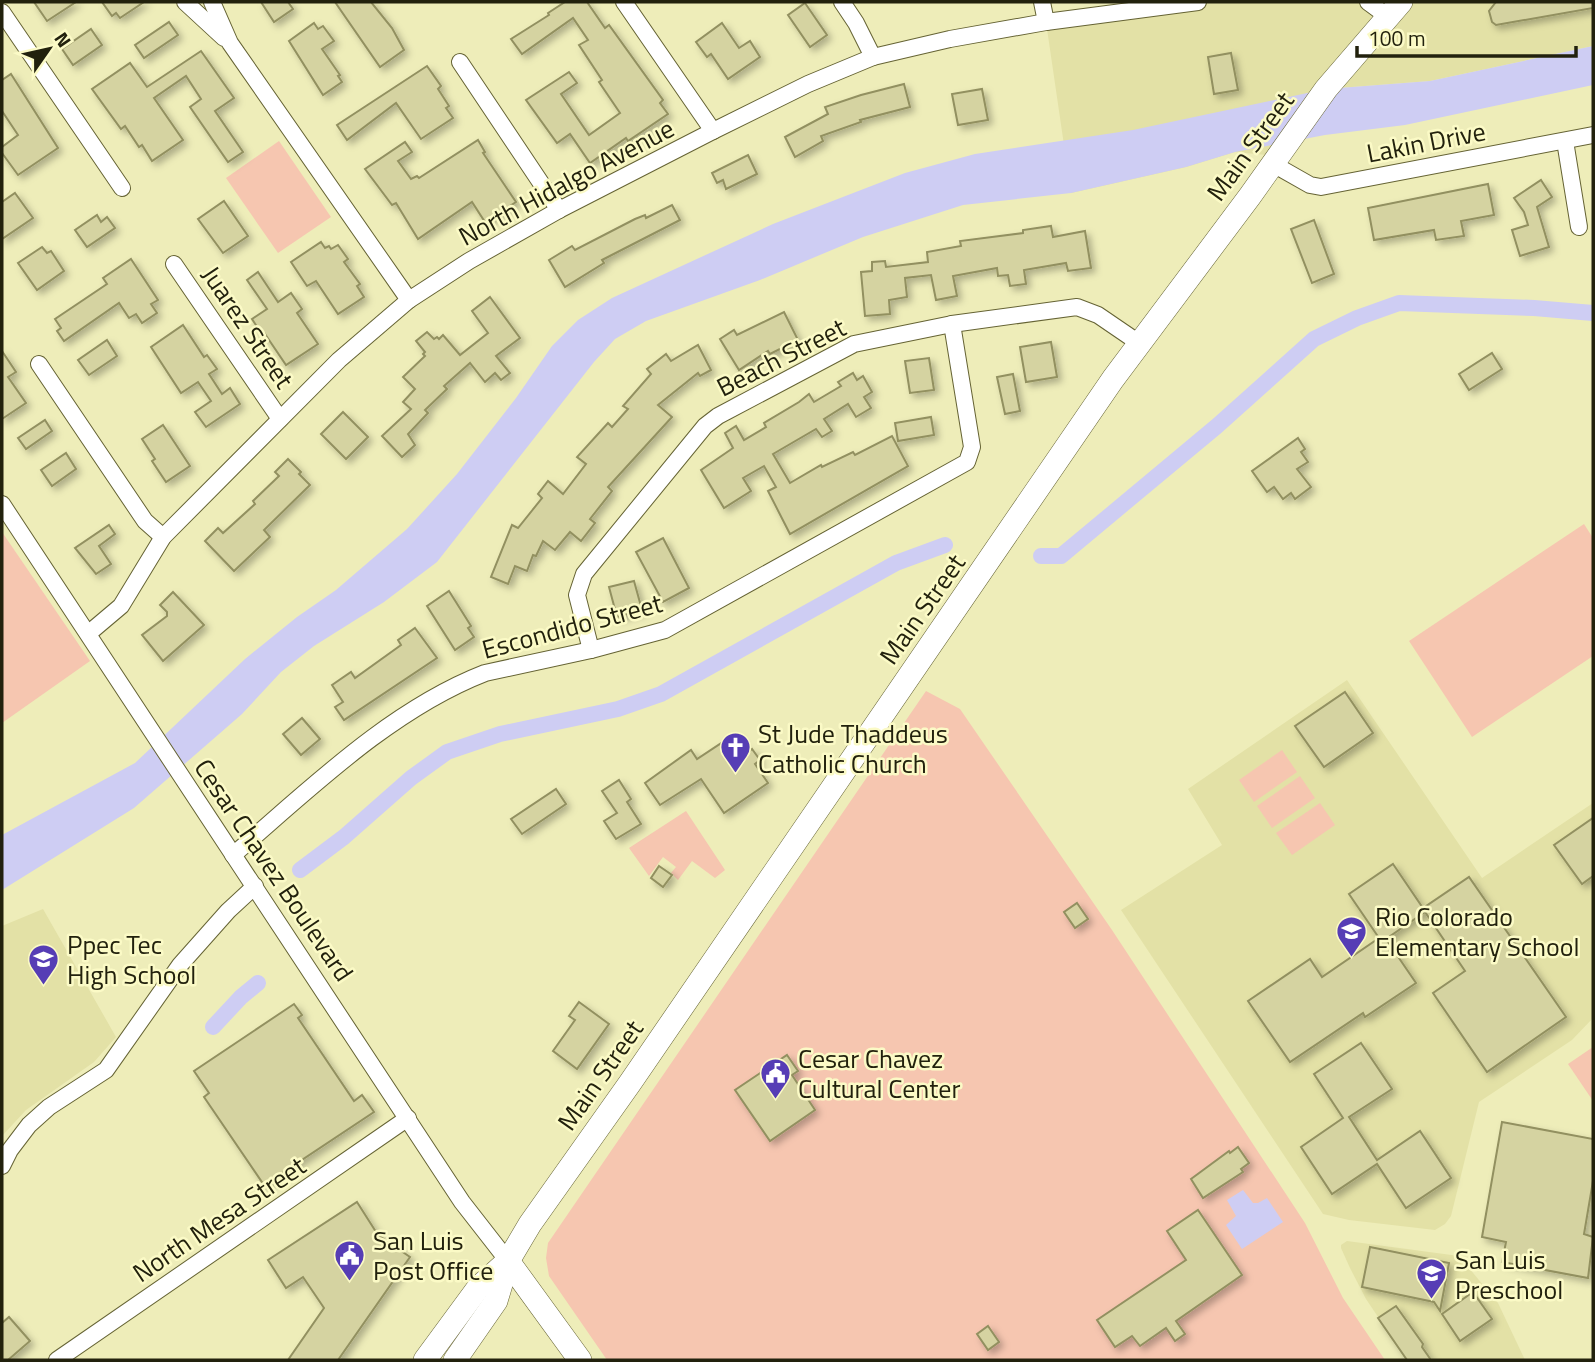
<svg xmlns="http://www.w3.org/2000/svg" width="1595" height="1362" viewBox="0 0 1595 1362" font-family="'Titillium Web',sans-serif">
  <style>
    .built { fill: #e3e1a6 }
    .green { fill: #f6c6b0 }
    .water { fill: #cecdf3 }
    .lines { fill: none; stroke-linecap: round; stroke-linejoin: round }
    .canal { stroke: #cecdf3; stroke-width: 16 }
    .building { fill: #d5d3a1; stroke: #929060; stroke-width: 2; filter: url(#shadow) }
    .minor-casing { stroke: #656334; stroke-width: 18 }
    .highway-casing { stroke: #656334; stroke-width: 24 }
    .minor { stroke: #fff; stroke-width: 16 }
    .highway { stroke: #fff; stroke-width: 23 }
    .labels { text-anchor: middle; dominant-baseline: central; stroke-width: 5; stroke-linejoin: round; paint-order: stroke }
    .street-label { font-size: 26px; fill: #22210d; stroke: #fbfac6 }
    .poi-label { font-size: 26px; fill: #22210d; stroke: #fbfac6; text-anchor: start }
  </style>
  <defs>
    <filter id="shadow"><feDropShadow dx="4" dy="4" stdDeviation="3.5" flood-color="#0004"/></filter>
  </defs>
  <rect width="100%" height="100%" fill="#eeedb9"/>
  <g class="built">
    <polygon points="1198,2 1593,2 1593,46 1430,81 1326,89 1278,156 1235,152 1186,167 1071,193 1046,22"/>
    <polygon points="1347,680 1482,878 1593,803 1593,1018 1572,1040 1479,1102 1451,1216 1445,1224 1435,1230 1349,1220 1323,1214 1121,910 1222,845 1188,789"/>
    <polygon points="43,909 116,1037 94,1062 26,1110 2,1136 2,926"/>
    <polygon points="1347,1241 1459,1256 1498,1303 1525,1360 1407,1360 1366,1299 1350,1268 1341,1248 1341,1245"/>
  </g>
  <g class="green">
    <polygon points="279,141 331,217 278,253 226,178"/>
    <polygon points="1584,524 1593,538 1593,656 1472,737 1409,641"/>
    <polygon points="2,532 90,661 2,723"/>
    <polygon points="926,691 960,709 1112,930 1305,1223 1343,1298 1385,1360 607,1360 549,1276 546,1258 548,1243"/>
    <polygon points="1282,750 1297,772 1254,802 1239,780"/>
    <polygon points="1300,776 1315,798 1272,828 1257,806"/>
    <polygon points="1320,803 1335,825 1292,855 1276,833"/>
    <polygon points="686,811 725,870 715,878 692,861 678,880 671,873 676,867 663,857 649,876 629,848"/>
    <polygon points="1593,1047 1593,1101 1568,1064"/>
  </g>
  <g class="water">
    <polygon points="1593,46 1593,85 1405,125 1325,135 1235,152 1186,167 1071,193 963,205 863,237 760,280 646,321 615,339 594,362 437,562 384,602 314,646 281,672 242,714 134,808 2,890 2,835 135,763 245,659 297,617 336,590 407,529 457,474 516,398 552,346 578,320 612,298 773,224 905,173 975,154 1133,130 1326,89 1430,81"/>
    <polygon points="1243,1190 1253,1203 1258,1203 1267,1198 1283,1222 1242,1249 1226,1225 1236,1216 1227,1200"/>
  </g>
  <g class="lines">
    <g class="canal">
      <polyline points="1041,556 1061,556 1217,426 1314,339 1357,318 1399,303 1534,308 1593,313"/>
      <polyline points="300,870 344,837 411,778 447,752 500,734 618,709 661,694 896,563 945,545"/>
      <polyline points="213,1027 241,997 258,983"/>
    </g>
  </g>
  <g class="building">
    <polygon points="34,2 76,2 47,21"/>
    <polygon points="102,2 144,2 120,18 116,13 112,16"/>
    <polygon points="261,2 288,2 293,9 274,22"/>
    <polygon points="335,2 371,2 392,28 404,50 380,67"/>
    <polygon points="565,2 587,2 605,28 609,25 663,100 660,103 668,114 628,141 626,138 590,163 570,134 557,143 526,100 569,72 577,83 561,94 589,135 620,113 599,82 602,80 579,45 588,40 573,18 522,54 511,39 549,15 548,13"/>
    <polygon points="1496,2 1593,2 1593,8 1496,25 1492,22 1489,11"/>
    <polygon points="805,3 827,35 810,47 788,15"/>
    <polygon points="169,22 178,35 144,58 135,45"/>
    <polygon points="314,23 318,29 323,26 334,41 322,49 340,75 338,76 342,82 323,95 289,41"/>
    <polygon points="722,23 739,48 750,41 760,57 728,79 711,54 707,57 696,42"/>
    <polygon points="91,29 102,45 73,65 62,49"/>
    <polygon points="201,51 234,98 215,111 243,152 228,162 190,107 201,99 186,76 154,98 183,140 152,161 142,145 139,147 125,126 121,129 92,89 130,63 147,87"/>
    <polygon points="1231,53 1238,90 1214,94 1208,57"/>
    <polygon points="427,66 441,86 438,89 449,106 446,108 453,118 421,139 396,103 347,140 337,125"/>
    <polygon points="11,74 58,148 18,175 2,153 2,147 18,135 2,111 2,80"/>
    <polygon points="904,84 910,107 860,120 861,122 821,136 823,141 795,157 785,137 828,114 825,107 861,95"/>
    <polygon points="982,89 988,120 958,125 952,94"/>
    <polygon points="478,140 485,152 483,153 516,202 485,222 472,202 418,239 396,203 392,205 365,169 405,142 412,152 398,161 411,179 417,176 419,178"/>
    <polygon points="748,155 757,174 726,189 723,180 717,183 712,173"/>
    <polygon points="1541,180 1552,197 1537,207 1549,247 1520,256 1512,230 1528,225 1524,212 1514,198"/>
    <polygon points="1488,184 1494,215 1461,221 1464,236 1436,240 1434,230 1374,240 1368,208"/>
    <polygon points="15,193 33,218 2,239 2,202"/>
    <polygon points="224,201 248,236 223,253 198,219"/>
    <polygon points="672,205 680,220 602,260 604,263 565,287 549,260 572,246 575,250 635,219 645,215 646,218"/>
    <polygon points="97,215 101,222 107,217 115,228 87,247 75,230"/>
    <polygon points="1314,220 1334,274 1312,283 1291,229"/>
    <polygon points="1051,226 1053,237 1085,231 1091,268 1068,271 1066,263 1024,270 1026,284 1010,286 1008,275 998,276 997,268 953,276 957,296 936,300 931,275 905,278 907,297 889,300 890,314 865,316 861,272 872,271 872,262 885,261 886,267 928,262 927,252 961,246 960,241 1023,233 1023,230"/>
    <polygon points="321,242 325,248 329,246 331,249 338,245 348,259 344,262 360,284 357,286 364,297 338,314 316,281 307,286 291,262"/>
    <polygon points="42,247 47,253 51,251 64,271 37,290 18,263"/>
    <polygon points="131,259 158,300 151,304 157,313 142,323 136,314 129,318 119,303 64,341 57,331 61,328 55,319 107,284 103,278"/>
    <polygon points="258,272 278,302 291,293 302,309 297,313 318,344 286,365 265,334 263,336 252,319 267,309 247,280"/>
    <polygon points="490,297 520,338 496,356 510,373 501,380 495,373 485,382 470,363 444,386 447,389 425,410 428,413 408,434 415,445 402,457 382,436 411,409 403,402 415,389 403,377 425,356 423,354 425,352 416,341 427,332 434,339 437,337 439,339 443,335 460,355 488,333 472,311"/>
    <polygon points="784,312 798,340 770,354 768,351 739,370 720,339 734,330 737,335"/>
    <polygon points="183,325 204,357 207,355 217,369 209,374 222,394 230,388 240,404 206,427 195,412 211,401 198,382 181,393 151,347"/>
    <polygon points="107,340 117,356 89,375 78,360"/>
    <polygon points="1051,342 1057,377 1026,382 1020,347"/>
    <polygon points="698,345 711,370 700,376 698,373 658,405 672,417 608,487 612,491 590,519 595,523 581,541 570,532 555,550 543,541 536,556 533,555 527,571 515,566 508,584 491,577 512,525 518,528 542,498 538,494 548,481 563,494 586,464 577,457 608,423 612,427 628,409 623,406 651,374 647,369 666,354 671,361"/>
    <polygon points="2,351 16,372 8,377 26,403 2,419"/>
    <polygon points="1492,353 1502,369 1469,390 1459,374"/>
    <polygon points="929,358 934,390 910,393 905,361"/>
    <polygon points="853,373 857,380 863,376 872,392 864,397 871,408 856,417 848,404 824,419 832,431 822,437 816,429 773,454 790,483 821,465 822,467 853,452 855,455 892,436 908,466 790,534 768,491 776,487 764,466 743,478 751,491 724,508 701,470 733,448 725,433 736,426 744,440 766,427 764,423 799,402 809,394 814,402 841,386 838,382"/>
    <polygon points="1013,374 1020,411 1005,414 997,377"/>
    <polygon points="343,412 368,437 346,459 321,434"/>
    <polygon points="931,417 934,435 898,441 895,423"/>
    <polygon points="45,420 52,431 26,449 18,438"/>
    <polygon points="163,425 190,466 166,482 152,461 155,459 142,439"/>
    <polygon points="1298,438 1305,449 1301,452 1308,462 1297,469 1311,487 1295,499 1291,493 1283,499 1274,487 1267,492 1252,471"/>
    <polygon points="66,453 76,469 52,486 41,470"/>
    <polygon points="288,459 301,472 299,474 310,485 264,530 270,537 234,571 205,541 218,528 223,533 255,504 253,501 279,476 275,472"/>
    <polygon points="109,525 115,534 99,546 111,564 96,574 75,548"/>
    <polygon points="663,538 689,588 663,602 636,552"/>
    <polygon points="634,581 642,610 617,617 609,587"/>
    <polygon points="449,591 471,626 468,628 474,637 455,650 427,606"/>
    <polygon points="173,592 204,625 163,661 142,635 167,616 167,612 160,605"/>
    <polygon points="415,628 437,658 344,720 335,707 343,702 332,685 351,672 355,678 401,645 398,640"/>
    <polygon points="1345,692 1373,733 1324,767 1295,726"/>
    <polygon points="302,718 320,739 301,755 283,734"/>
    <polygon points="735,734 747,753 752,749 760,760 755,764 768,783 724,813 701,779 660,805 645,783 691,750 697,759"/>
    <polygon points="619,780 631,799 627,802 641,824 616,839 604,821 617,813 602,791"/>
    <polygon points="556,789 566,804 522,834 511,819"/>
    <polygon points="1593,818 1593,876 1582,884 1554,845"/>
    <polygon points="1393,864 1423,908 1469,877 1566,1017 1487,1072 1433,993 1465,971 1425,912 1386,939 1416,983 1365,1017 1363,1013 1290,1062 1248,1001 1310,959 1322,977 1379,938 1349,894"/>
    <polygon points="659,866 672,875 663,887 651,878"/>
    <polygon points="1077,903 1088,919 1075,928 1064,912"/>
    <polygon points="579,1002 609,1024 577,1069 553,1051 575,1020 569,1016"/>
    <polygon points="294,1004 302,1015 298,1018 354,1101 362,1095 374,1112 264,1185 204,1097 209,1093 194,1071"/>
    <polygon points="1361,1043 1392,1089 1349,1117 1377,1160 1420,1131 1451,1178 1406,1208 1377,1164 1332,1194 1301,1147 1343,1118 1314,1074"/>
    <polygon points="787,1055 798,1071 792,1075 815,1110 770,1141 735,1090"/>
    <polygon points="1502,1122 1593,1139 1593,1181 1584,1234 1593,1237 1588,1278 1502,1262 1506,1242 1482,1237"/>
    <polygon points="1238,1147 1249,1163 1241,1169 1243,1172 1203,1198 1191,1179 1229,1151 1230,1153"/>
    <polygon points="357,1202 378,1235 410,1257 338,1360 288,1360 324,1308 303,1277 286,1288 268,1260"/>
    <polygon points="1198,1210 1242,1275 1176,1321 1185,1334 1175,1341 1166,1328 1140,1346 1132,1336 1115,1347 1097,1320 1186,1260 1167,1231"/>
    <polygon points="1370,1247 1449,1263 1440,1311 1434,1302 1362,1287"/>
    <polygon points="1473,1292 1492,1319 1460,1341 1442,1314"/>
    <polygon points="1396,1306 1423,1344 1422,1347 1431,1360 1407,1360 1378,1318"/>
    <polygon points="9,1317 30,1341 8,1360 2,1360 2,1323"/>
    <polygon points="988,1326 999,1342 988,1350 977,1334"/>
  </g>
  <g class="lines">
    <defs>
      <g id="minor">
        <polyline points="185,2 224,38"/>
        <polyline points="212,2 230,43 409,300"/>
        <polyline points="624,2 713,131"/>
        <polyline points="842,2 856,23 873,57"/>
        <polyline points="1042,2 1046,22"/>
        <polyline points="1368,2 1387,16"/>
        <polyline points="2,12 122,188"/>
        <polyline points="460,62 559,210"/>
        <polyline points="1565,141 1579,227"/>
        <polyline points="1273,164 1310,185 1321,187 1593,135"/>
        <polyline points="174,264 280,419"/>
        <polyline points="39,364 145,521 163,537"/>
        <polyline points="2,504 462,1202 508,1261"/>
        <polyline points="89,633 121,606 163,537 339,360 409,300 469,261 559,210 713,131 808,84 873,57 950,39 1046,22 1198,2"/>
        <polyline points="591,650 577,595 584,574 705,426 718,416 854,344 952,324 1077,307 1098,315 1139,343"/>
        <path d="M233,855C310,789 390,710 485,673L591,650L665,630L967,462L972,447L952,324"/>
        <polyline points="2,1166 10,1150 29,1125 49,1107 106,1070 180,965 228,911 255,886"/>
        <polyline points="57,1360 408,1118"/>
      </g>
      <g id="highway">
        <polyline points="508,1261 580,1360"/>
        <polyline points="425,1360 478,1288 508,1261"/>
        <polyline points="455,1360 496,1301 508,1261 530,1224 630,1083 1113,379 1250,196 1326,89 1401,2"/>
      </g>
    </defs>
    <use href="#minor" class="minor-casing"/>
    <use href="#highway" class="highway-casing"/>
    <use href="#minor" class="minor"/>
    <use href="#highway" class="highway"/>
  </g>
  <defs>
    <symbol id="church-pin" viewBox="-11 -11 22 30"><path d="M0 17L-7.5 6A9.5 9.5 0 1 1 7.5 6Z" fill="#563db5" stroke="#fbfac6"/><path d="M-1.2-6h2.4v3.5h3.3v2.4h-3.3V6h-2.4V-.1h-3.3v-2.4h3.3Z" fill="#fff"/></symbol>
    <symbol id="school-pin" viewBox="-11 -11 22 30"><path d="M0 17L-7.5 6A9.5 9.5 0 1 1 7.5 6Z" fill="#563db5" stroke="#fbfac6"/><path d="M0-5L7-2L0 1L-7-2ZM-4 1L0 2.5L4 1V4Q0 6-4 4Z" fill="#fff"/></symbol>
    <symbol id="civic-pin" viewBox="-11 -11 22 30"><path d="M0 17L-7.5 6A9.5 9.5 0 1 1 7.5 6Z" fill="#563db5" stroke="#fbfac6"/><path d="M-.6-6.5H3V-4.5H.6V-3L4-1V1h2V6H-6V1h2V-1L-.6-3ZM-1.2 2.5V6h2.4V2.5Z" fill="#fff"/></symbol>
  </defs>
  <g fill-rule="evenodd">
    <use href="#church-pin" x="718" y="730" width="35" height="47"/>
    <use href="#school-pin" x="1334" y="914" width="35" height="47"/>
    <use href="#school-pin" x="26" y="942" width="35" height="47"/>
    <use href="#civic-pin" x="758" y="1056" width="35" height="47"/>
    <use href="#civic-pin" x="332" y="1238" width="35" height="47"/>
    <use href="#school-pin" x="1414" y="1256" width="35" height="47"/>
  </g>
  <g class="labels">
    <g class="street-label">
      <text transform="translate(1426 142) rotate(-11)">Lakin Drive</text>
      <text transform="translate(1250 146) rotate(-54)">Main Street</text>
      <text transform="translate(566 182) rotate(-28)">North Hidalgo Avenue</text>
      <text transform="translate(248 327) rotate(56)">Juarez Street</text>
      <text transform="translate(781 357) rotate(-27)">Beach Street</text>
      <text transform="translate(922 609) rotate(-55)">Main Street</text>
      <text transform="translate(572 626) rotate(-15)">Escondido Street</text>
      <text transform="translate(274 870) rotate(56)">Cesar Chavez Boulevard</text>
      <text transform="translate(600 1075) rotate(-55)">Main Street</text>
      <text transform="translate(219 1219) rotate(-34)">North Mesa Street</text>
    </g>
    <g class="poi-label">
      <text x="758" y="733">St Jude Thaddeus<tspan x="758" dy="30">Catholic Church</tspan></text>
      <text x="1375" y="916">Rio Colorado<tspan x="1375" dy="30">Elementary School</tspan></text>
      <text x="67" y="944">Ppec Tec<tspan x="67" dy="30">High School</tspan></text>
      <text x="798" y="1058">Cesar Chavez<tspan x="798" dy="30">Cultural Center</tspan></text>
      <text x="373" y="1240">San Luis<tspan x="373" dy="30">Post Office</tspan></text>
      <text x="1455" y="1259">San Luis<tspan x="1455" dy="30">Preschool</tspan></text>
    </g>
  </g>
  <rect width="1595" height="1362" fill="none" stroke="#22210d" stroke-width="7"/>
  <g transform="translate(49 49) rotate(56)" stroke="#fbfac6" stroke-width="5" paint-order="stroke">
  <path d="M0-5L12 26L0 18L-12 26Z" fill="#22210d"/>
  <text y="-10" font-size="19" font-weight="bold" text-anchor="middle" fill="#22210d">N</text>
  </g>
  <path d="M1357 46v10h219v-10" fill="none" stroke="#22210d" stroke-width="3.5"/>
  <text x="1368" y="46" font-size="21" fill="#22210d" stroke="#fbfac6" stroke-width="5" paint-order="stroke">100 m</text>
</svg>
